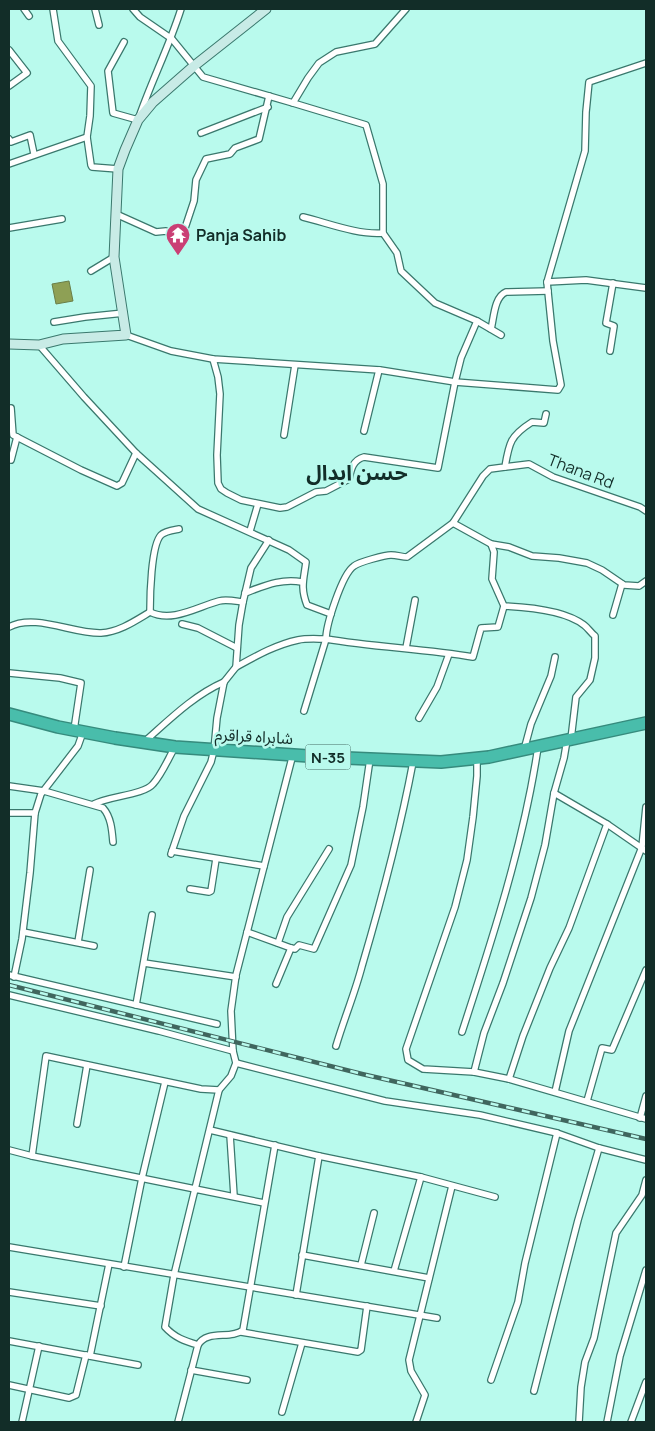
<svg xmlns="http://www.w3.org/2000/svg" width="655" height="1431" viewBox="0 0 655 1431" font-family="Manrope,'Noto Sans Arabic',sans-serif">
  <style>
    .water { fill: #8ea055; stroke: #697e48 }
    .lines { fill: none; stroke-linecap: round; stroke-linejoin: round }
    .street-casing { stroke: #3a786d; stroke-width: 8 }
    .secondary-casing { stroke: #3a786d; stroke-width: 11 }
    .highway-casing { stroke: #368b7d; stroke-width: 14 }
    .street { stroke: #fff; stroke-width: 5.5 }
    .secondary { stroke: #c8ebe6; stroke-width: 9 }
    .highway { stroke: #49bdab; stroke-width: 11 }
    .rail-casing { stroke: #40665e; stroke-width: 4.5 }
    .rail { stroke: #b9faed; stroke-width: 2.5; stroke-dasharray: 8; stroke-linecap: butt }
    .labels { text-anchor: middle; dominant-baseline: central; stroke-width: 5; stroke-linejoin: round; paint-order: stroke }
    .shield { fill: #b9faed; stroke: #446a63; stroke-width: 1 }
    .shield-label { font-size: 15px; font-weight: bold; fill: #122d28 }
    .poi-label { font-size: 16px; font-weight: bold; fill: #122d28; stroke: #b9faed; text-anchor: start }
    .street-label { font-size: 16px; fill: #122d28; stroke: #b9faed }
    .district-label { font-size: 21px; font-weight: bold; fill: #122d28; stroke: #b9faed }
  </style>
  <rect width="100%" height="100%" fill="#b9faed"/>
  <polygon class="water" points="69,281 73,301 56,304 52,284"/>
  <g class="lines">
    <defs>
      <g id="street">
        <polyline points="24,9 29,16"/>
        <polyline points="53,9 58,41 91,86 90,116 87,137 91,165 92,167 118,169"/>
        <polyline points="95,9 99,25"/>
        <polyline points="133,9 140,17 172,39 203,77 293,103 308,78 319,63 336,52 375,44 406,9"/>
        <path d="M124,42L108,71L113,113L138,120C151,82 169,47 181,9"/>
        <polyline points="9,50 27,73 9,86"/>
        <polyline points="293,103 366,125 383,184 383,233 397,253 401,271 435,303 477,321 501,335"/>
        <polyline points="201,133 268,107"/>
        <polyline points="9,139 11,142 30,135 34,154"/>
        <polyline points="9,164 87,137"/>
        <polyline points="116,214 156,232 166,231 179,238 182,237 194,201 196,180 206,159 230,154 235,148 259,139 269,96"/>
        <path d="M303,217C328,223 357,235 383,233"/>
        <polyline points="9,228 62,219"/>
        <polyline points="91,271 114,257"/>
        <polyline points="547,282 586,280 646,288"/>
        <polyline points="54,322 85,317 124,313"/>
        <path d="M491,329C494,318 494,297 506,292L548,291"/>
        <polyline points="126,335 171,351 213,359 380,370 455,382 558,390 561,385 553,341 547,282 585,151 586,112 589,82 646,63"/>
        <path d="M39,345L84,397L136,453L198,509L289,550L306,562C304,579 300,587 307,605L331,614"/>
        <polyline points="610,351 614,326 606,323 613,283"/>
        <path d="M213,359L218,377L220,394L217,455L218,483L221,489L227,493L241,500L280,508L287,507L316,492L326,491L349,479C351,469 353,460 364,457L438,468L455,382L461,358L477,321"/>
        <polyline points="11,408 13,435 81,470 117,486 122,483 136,453"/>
        <polyline points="364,431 379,370"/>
        <polyline points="284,435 295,365"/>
        <polyline points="11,460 17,437"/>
        <polyline points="505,467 529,464 553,477 640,507 646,511"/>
        <polyline points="453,523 491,544 509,547 532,556 559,558 587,563 602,570 624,585 639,586 646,581"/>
        <polyline points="250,531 258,504"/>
        <path d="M491,544L494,552L492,579L504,606C527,607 565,610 584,625C588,628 591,633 595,636V658L590,680L576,697L571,739"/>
        <path d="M245,593C264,586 281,578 302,582"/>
        <path d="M150,612C172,623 197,607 219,601C226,599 235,601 243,602L251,568L269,540"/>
        <path d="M150,612C150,597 151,545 161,535C165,531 174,530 179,529"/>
        <polyline points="613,615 622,584"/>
        <polyline points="182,624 198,628 237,648"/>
        <path d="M9,627C35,613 73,634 101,633C119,632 135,621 150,612"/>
        <polyline points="406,648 415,600"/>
        <path d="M236,667C256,656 275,645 298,640C307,638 317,639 326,639C326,625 342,574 354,566C359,562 385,555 391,555C397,555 402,557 407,557L453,523L483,476L490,469L505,467C509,443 510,436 532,422L544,423L546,414"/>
        <polyline points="9,673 60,678 81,683 74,730"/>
        <path d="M304,711L326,639C374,647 424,649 473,657L481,628L498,627L504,606"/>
        <polyline points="419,718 437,687 449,654"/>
        <path d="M144,742C169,720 194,695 224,682"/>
        <polyline points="524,750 531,724 551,676 555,657"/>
        <polyline points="477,758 477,776 473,817 467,860 455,907 406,1049 408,1060 423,1069 474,1072 509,1079 646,1119"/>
        <path d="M9,786L44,791L103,808C111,817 112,830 113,842"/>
        <polyline points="554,793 607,824 646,851"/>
        <path d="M94,804C109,796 144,795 153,784C162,774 168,759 175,747"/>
        <polyline points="9,813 35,813"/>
        <polyline points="172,851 264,866"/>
        <polyline points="171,854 184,816 211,762 214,750 217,718 224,682 236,667 239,625 243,602"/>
        <polyline points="190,889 209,892 211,891 216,859"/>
        <polyline points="23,932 94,946"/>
        <polyline points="247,932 291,948"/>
        <polyline points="78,942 90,870"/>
        <polyline points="278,943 287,917 329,849"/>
        <polyline points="144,963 236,977"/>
        <polyline points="9,975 217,1024"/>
        <polyline points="14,977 22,939 30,873 35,813 41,794 78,746 83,732"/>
        <polyline points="276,984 291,948 295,949 299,945 314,949 351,865 363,807 370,759"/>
        <polyline points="9,995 159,1031 233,1051"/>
        <polyline points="136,1005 152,915"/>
        <path d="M462,1032C492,940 524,842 538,747"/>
        <path d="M336,1046C344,1019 355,993 362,966C382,898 400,831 413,762"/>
        <polyline points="236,1063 385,1101 480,1115 557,1133 599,1148 646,1160"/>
        <polyline points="474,1072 484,1033 503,983 531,898 545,845 554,793 564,758 567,740"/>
        <polyline points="509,1079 523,1036 550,968 569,928 607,824"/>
        <polyline points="555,1092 569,1031 642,847 646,807"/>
        <polyline points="587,1101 602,1048 612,1050 646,970"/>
        <polyline points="640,1118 646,1096"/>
        <polyline points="77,1124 87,1065"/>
        <polyline points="210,1130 319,1156 296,1295"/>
        <polyline points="230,1135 234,1196"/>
        <polyline points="9,1150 32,1156 195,1189 219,1090"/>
        <polyline points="32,1156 46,1056 201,1089 219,1090 231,1076 236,1063 233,1051 231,1011 236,975 293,754"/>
        <polyline points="319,1156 421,1177 495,1197"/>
        <polyline points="9,1247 437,1318"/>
        <polyline points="302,1255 429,1278"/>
        <polyline points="361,1265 374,1213"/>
        <polyline points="124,1267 142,1178 165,1082"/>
        <polyline points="394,1271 421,1177"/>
        <polyline points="9,1292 101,1306"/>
        <polyline points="241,1332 358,1352 361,1350 367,1306"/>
        <polyline points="9,1341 138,1365"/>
        <path d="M198,1345C207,1329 231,1340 243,1330L275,1145"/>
        <polyline points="90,1356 109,1264"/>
        <polyline points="191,1370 247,1380"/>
        <polyline points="491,1380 518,1302 525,1263 557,1133"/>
        <polyline points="9,1385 69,1398 76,1395 86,1355"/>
        <polyline points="534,1391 578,1220 599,1148"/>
        <polyline points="282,1412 302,1343"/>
        <polyline points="22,1422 39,1346"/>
        <path d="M178,1422L198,1345C185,1341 175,1338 165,1327L174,1275L195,1189L264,1203"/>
        <polyline points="416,1422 425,1395 411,1371 409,1360 452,1186"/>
        <polyline points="579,1422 581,1387 585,1362 594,1338 616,1233 642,1195 646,1180"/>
        <polyline points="607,1422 620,1356 646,1270"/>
        <polyline points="631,1422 646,1382"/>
      </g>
      <polyline id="secondary" points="9,344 39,345 63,339 126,335 114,257 118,169 125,150 138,120 153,102 194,66 266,9"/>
      <polyline id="highway" points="9,714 58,727 115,738 175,747 323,757 441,762 489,757 646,723"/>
    </defs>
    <use href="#street" class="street-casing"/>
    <use href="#secondary" class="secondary-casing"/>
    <use href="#highway" class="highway-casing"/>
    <use href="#street" class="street"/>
    <use href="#secondary" class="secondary"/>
    <use href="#highway" class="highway"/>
    <defs>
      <polyline id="rail" points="9,985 362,1074 646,1139"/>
    </defs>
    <use href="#rail" class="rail-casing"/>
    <use href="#rail" class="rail"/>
  </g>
  <defs>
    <symbol id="temple-pin" viewBox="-11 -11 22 30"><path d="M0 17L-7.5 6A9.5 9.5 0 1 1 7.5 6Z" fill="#ca3f75" stroke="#b9faed"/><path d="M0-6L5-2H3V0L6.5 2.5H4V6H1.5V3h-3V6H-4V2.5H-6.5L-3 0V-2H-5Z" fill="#fff"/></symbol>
  </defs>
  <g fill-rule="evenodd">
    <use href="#temple-pin" x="164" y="221" width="28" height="38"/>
  </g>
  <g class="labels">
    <rect class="shield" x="305.5" y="744.5" width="45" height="25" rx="4"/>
    <g class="shield-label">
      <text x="328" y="757">N-35</text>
    </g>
    <g class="poi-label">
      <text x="196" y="235">Panja Sahib</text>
    </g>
    <g class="street-label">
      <text transform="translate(581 471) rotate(21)">Thana Rd</text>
      <text transform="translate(254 736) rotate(3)">شاہراہ قراقرم</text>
    </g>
    <g class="district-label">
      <text x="357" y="472">حسن ابدال</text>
    </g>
  </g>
  <rect width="655" height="1431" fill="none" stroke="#122d28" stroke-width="20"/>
</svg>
